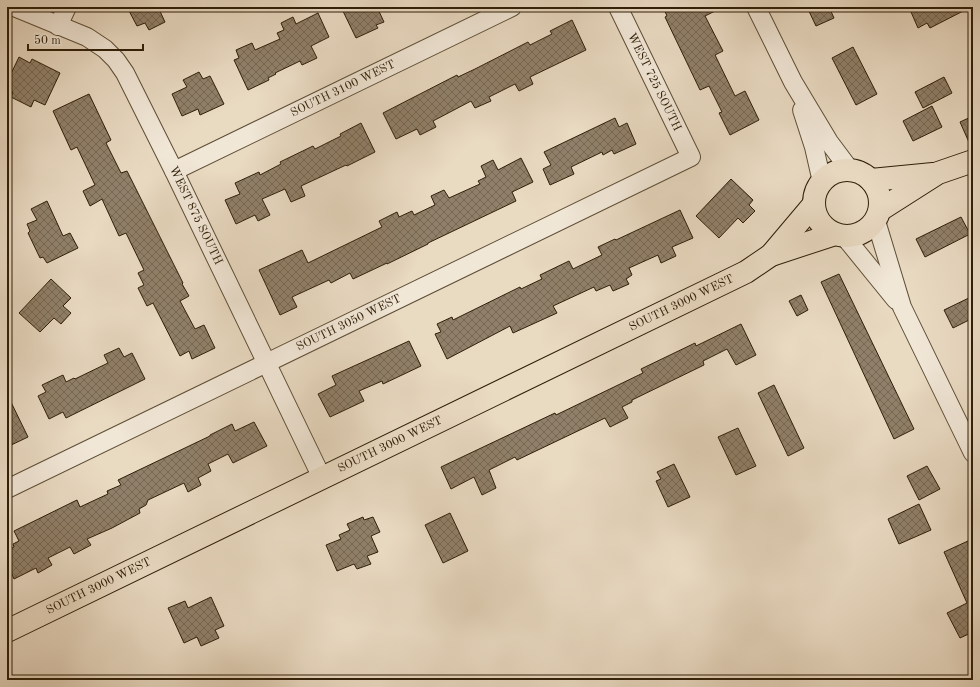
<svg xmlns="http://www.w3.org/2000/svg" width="980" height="687" viewBox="0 0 980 687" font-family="'Old Standard TT',serif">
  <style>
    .building { fill: url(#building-cross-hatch); stroke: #2f1f08 }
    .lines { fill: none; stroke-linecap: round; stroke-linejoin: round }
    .minor-casing { stroke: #5e4e36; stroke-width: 20 }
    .major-casing { stroke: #2f1f08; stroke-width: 24 }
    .minor { stroke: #f1e7d7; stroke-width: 18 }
    .major { stroke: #e9dac2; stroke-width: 22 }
    .labels { text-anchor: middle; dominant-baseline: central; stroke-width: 3; stroke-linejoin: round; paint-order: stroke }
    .street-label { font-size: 12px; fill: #2f1f08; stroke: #f1e7d7 }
  </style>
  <defs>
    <pattern id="building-cross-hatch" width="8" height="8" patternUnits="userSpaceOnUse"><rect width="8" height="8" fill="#908069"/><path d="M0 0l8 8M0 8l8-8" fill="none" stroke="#766854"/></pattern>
  </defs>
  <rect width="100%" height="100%" fill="#e9dac2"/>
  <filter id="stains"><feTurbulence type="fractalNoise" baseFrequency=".005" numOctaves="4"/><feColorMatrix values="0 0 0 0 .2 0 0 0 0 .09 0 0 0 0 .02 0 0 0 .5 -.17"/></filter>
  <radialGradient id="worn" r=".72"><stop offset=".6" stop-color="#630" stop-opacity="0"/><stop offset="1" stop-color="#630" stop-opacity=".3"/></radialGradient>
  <g class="building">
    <polygon points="127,7 158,7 165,22 149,30 145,23 137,26"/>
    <polygon points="341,7 377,7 384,22 376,25 378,28 356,38"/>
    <polygon points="663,7 723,7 705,16 723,51 715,55 735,96 745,91 759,120 730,135 719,113 722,112 709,86 700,90 665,17 667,16"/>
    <polygon points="807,7 829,7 834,18 816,26"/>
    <polygon points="921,7 971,7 930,28 927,23 918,28 911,12"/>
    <polygon points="318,13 329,37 311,46 317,58 302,65 300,61 275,73 276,74 268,78 269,80 248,90 234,60 239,58 236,50 252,43 255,50 280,39 277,33 284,30 281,23 293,17 296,24"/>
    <polygon points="572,20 586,50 530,77 533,84 519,91 515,84 489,97 491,101 475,108 471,101 433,121 436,127 420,135 417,129 396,139 383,113 457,75 458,77 475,69 528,42 530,45 552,34 550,31"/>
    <polygon points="853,47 877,94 856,105 832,58"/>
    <polygon points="19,57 30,63 32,59 60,73 45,105 34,100 31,107 11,97 13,92 7,89 7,82"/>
    <polygon points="199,72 203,79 210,76 224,104 200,115 198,109 182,116 172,94 187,87 183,80"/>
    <polygon points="944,77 952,93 923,108 915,92"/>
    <polygon points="89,94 111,140 106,143 121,173 127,171 183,283 182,284 189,296 180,301 195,329 204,325 215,348 192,359 189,351 180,356 153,303 147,306 138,288 144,285 138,273 144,270 126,233 119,236 102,199 90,206 83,191 95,185 77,147 71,150 53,111"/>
    <polygon points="932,106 942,127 913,141 903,121"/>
    <polygon points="973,116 973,149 972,149 960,122"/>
    <polygon points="615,118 619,127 627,123 636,144 614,154 612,150 603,155 602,152 571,167 574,174 550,185 543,169 551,165 544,152"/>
    <polygon points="361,123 375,152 347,166 346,165 301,186 305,196 291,202 285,189 262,199 270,215 258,221 255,215 236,224 225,200 240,194 235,183 259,172 260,175 281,164 280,162 313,146 315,149 341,136 340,134"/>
    <polygon points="521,158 533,182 512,192 516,201 428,243 428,244 387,264 387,263 353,279 350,273 331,283 329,280 292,297 297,307 280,315 259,270 302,250 308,263 382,227 379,221 397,212 399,217 412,211 414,215 435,205 431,196 444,190 449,198 480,184 478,181 486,177 481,166 493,160 498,170"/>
    <polygon points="731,179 753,200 749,205 755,211 743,223 738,218 719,238 696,216"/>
    <polygon points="47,201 63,236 70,233 78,248 47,263 43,257 40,258 28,233 30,231 27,224 37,220 31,209"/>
    <polygon points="680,210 693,238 672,247 676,256 661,263 658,255 629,268 632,275 626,279 629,284 613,291 610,285 596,291 594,287 553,306 557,313 513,333 510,326 447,359 435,334 441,332 437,324 452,317 453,320 520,287 521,289 542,279 540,275 569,261 573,269 602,255 598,247 615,239 616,240"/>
    <polygon points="961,217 970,234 925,257 916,239"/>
    <polygon points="839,274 914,429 894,439 821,282"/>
    <polygon points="51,279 71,298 63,306 71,313 61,324 54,318 40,332 19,313"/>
    <polygon points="801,295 808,310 797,316 789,301"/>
    <polygon points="973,296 973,318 953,328 944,310"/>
    <polygon points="741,324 756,355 736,365 727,349 703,361 704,365 632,400 632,402 622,407 628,418 610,427 605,418 517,460 515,457 489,470 496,488 482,495 474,477 451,489 441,467 555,413 556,415 643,373 641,369 695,343 696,346"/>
    <polygon points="409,341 421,366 383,384 382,381 359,391 364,401 330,417 318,394 336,385 332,376"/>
    <polygon points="119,348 124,357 132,353 145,379 66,418 63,412 49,419 38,396 46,392 42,385 63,375 66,382 74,378 75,379 108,363 104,355"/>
    <polygon points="774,385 804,448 788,456 758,393"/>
    <polygon points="7,394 28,437 7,447"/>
    <polygon points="254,422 267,446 233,463 228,454 208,464 211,471 198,478 201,485 188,492 184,483 148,500 146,505 139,509 140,513 112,528 87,539 91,545 74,554 70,547 48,558 52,565 38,573 36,568 14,579 7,563 7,551 14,547 13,544 19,541 14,531 77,500 80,507 108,494 107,491 121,485 118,480 210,436 210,435 232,424 235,431"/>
    <polygon points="738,428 756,466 736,475 718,437"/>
    <polygon points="674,464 690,497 668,507 656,481 661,479 657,472"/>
    <polygon points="927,466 940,489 919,500 907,476"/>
    <polygon points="919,504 931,530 899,544 888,519"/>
    <polygon points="450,513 468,551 443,563 425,525"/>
    <polygon points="363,517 364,520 373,517 380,532 371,536 378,552 367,556 371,564 357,569 354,564 337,571 326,545 341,539 339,535 350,530 347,524"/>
    <polygon points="968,541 973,552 973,632 960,638 947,613 967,603 944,552"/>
    <polygon points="211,597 224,626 215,630 219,638 201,646 197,637 184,643 168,608 185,601 188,608"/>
  </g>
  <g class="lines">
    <defs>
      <g id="minor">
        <path id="s1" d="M14,7L87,37L105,49L116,60L125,73L174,171L322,478"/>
        <polyline points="756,7 793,82 829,142 850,170"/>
        <polyline points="58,26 67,7"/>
        <polyline points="802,110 814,147 822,182"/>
        <path id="s2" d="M174,171L512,7"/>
        <polyline points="876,221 902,307 973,453"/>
        <polyline points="844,236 896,300"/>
        <path id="s3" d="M7,489L691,157L618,7"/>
      </g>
      <g id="major">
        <circle cx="847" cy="203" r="33"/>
        <polyline points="871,180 933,174"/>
        <polyline points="880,210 938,173 973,161"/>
        <polyline points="771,255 835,234"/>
        <path id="s4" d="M7,631L746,272L771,255L814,204"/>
      </g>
    </defs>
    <use href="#minor" class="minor-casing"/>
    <use href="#major" class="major-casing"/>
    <use href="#minor" class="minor"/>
    <use href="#major" class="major"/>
  </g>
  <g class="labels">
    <g class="street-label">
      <text transform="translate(654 82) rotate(64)">WEST 725 SOUTH</text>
      <text stroke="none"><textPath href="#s2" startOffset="188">SOUTH 3100 WEST</textPath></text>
      <text stroke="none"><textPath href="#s1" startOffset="291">WEST 875 SOUTH</textPath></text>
      <text stroke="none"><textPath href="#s4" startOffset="750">SOUTH 3000 WEST</textPath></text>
      <text stroke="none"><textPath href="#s3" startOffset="380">SOUTH 3050 WEST</textPath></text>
      <text stroke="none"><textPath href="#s4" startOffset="426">SOUTH 3000 WEST</textPath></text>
      <text stroke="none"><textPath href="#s4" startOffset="102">SOUTH 3000 WEST</textPath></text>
    </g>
  </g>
  <rect width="980" height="687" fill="none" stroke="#e9dac2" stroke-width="24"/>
  <rect x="8" y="8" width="964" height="671" fill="none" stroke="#2f1f08" stroke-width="2"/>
  <rect x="12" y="12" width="956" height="663" fill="none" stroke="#2f1f08"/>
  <path d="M28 44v6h115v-6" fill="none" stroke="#2f1f08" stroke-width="2"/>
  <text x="34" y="44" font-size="12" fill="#2f1f08" stroke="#f1e7d7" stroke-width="3" paint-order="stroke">50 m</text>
  <rect width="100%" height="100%" filter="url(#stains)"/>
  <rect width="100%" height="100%" fill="url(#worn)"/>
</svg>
